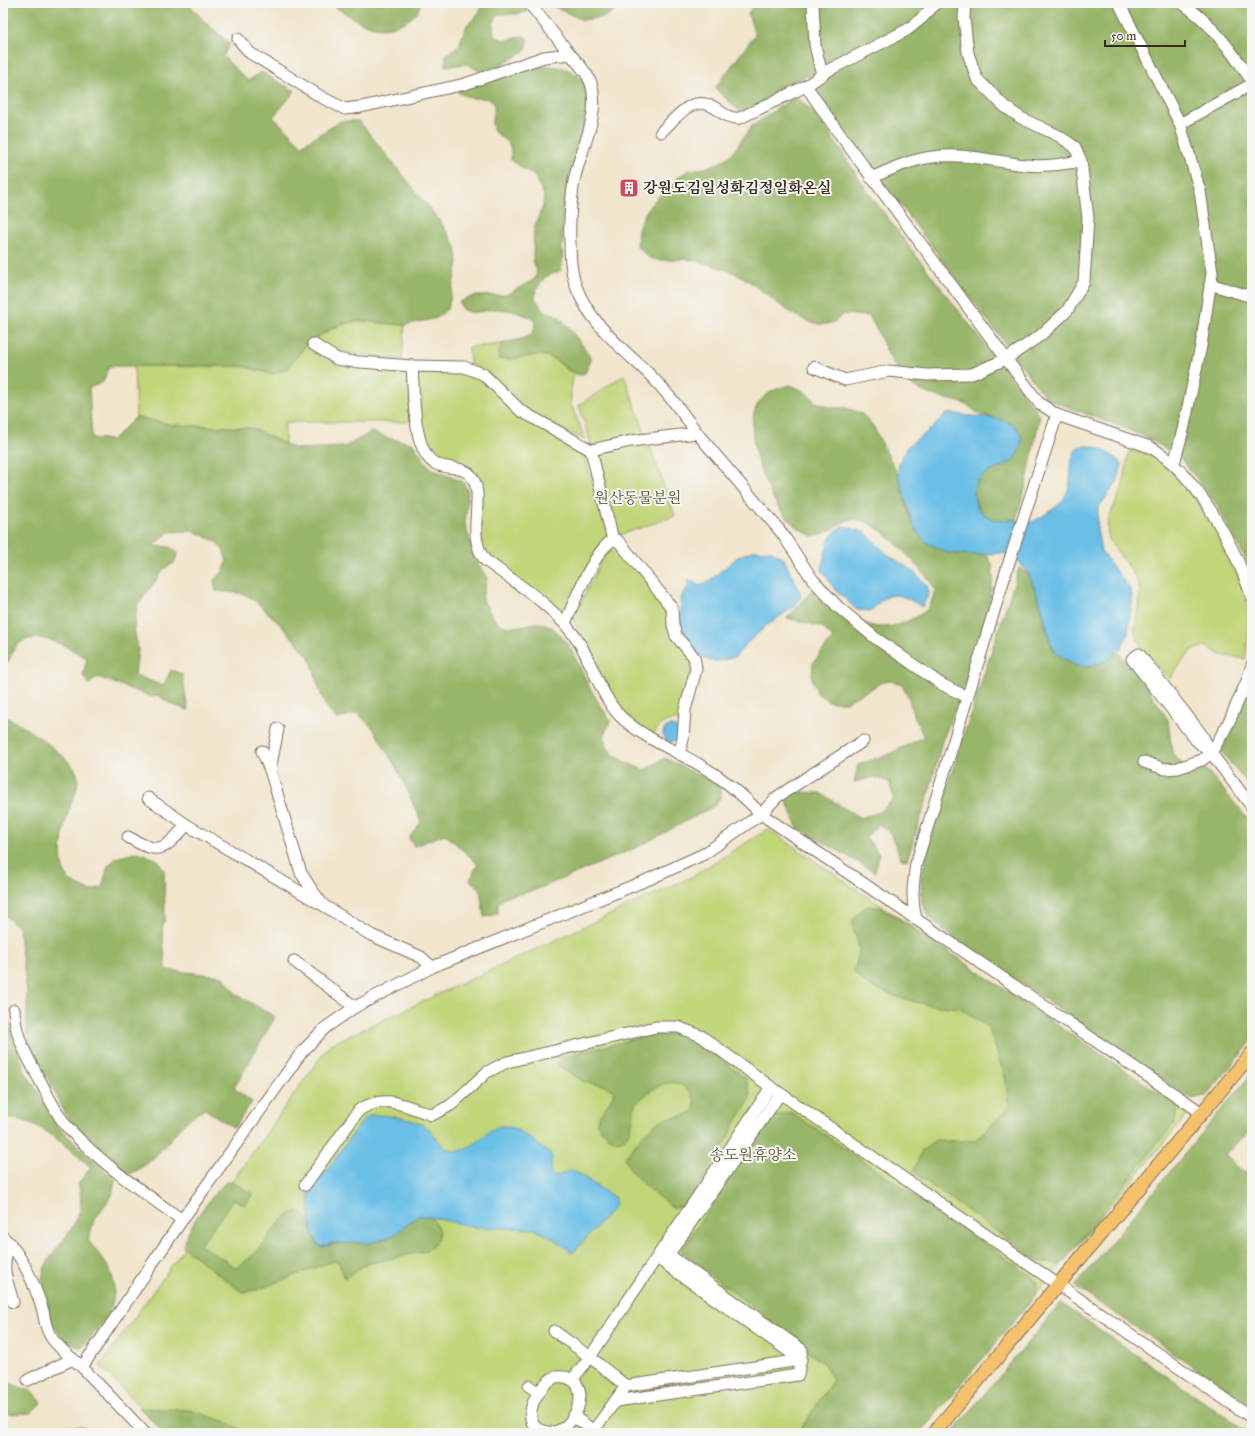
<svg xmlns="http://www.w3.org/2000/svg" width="1255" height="1436" viewBox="0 0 1255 1436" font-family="'IM FELL Great Primer','Noto Serif KR',serif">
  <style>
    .green { fill: #c1d579; stroke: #7e804c }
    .forest { fill: #98b669; stroke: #6a7044 }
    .water { fill: #6bbfe7; stroke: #537482 }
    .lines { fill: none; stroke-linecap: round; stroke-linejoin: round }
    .minor-casing { stroke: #7b6b5b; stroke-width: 13 }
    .major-casing { stroke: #7b6b5b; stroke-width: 15 }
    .minor { stroke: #fff; stroke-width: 11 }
    .major { stroke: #f5c16b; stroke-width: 13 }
    .labels { text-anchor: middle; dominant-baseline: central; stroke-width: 4; stroke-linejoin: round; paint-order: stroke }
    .poi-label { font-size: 15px; font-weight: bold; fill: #3b2a1e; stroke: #f6f6f2; text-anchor: start }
    .park-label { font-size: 15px; fill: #5c5535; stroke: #f6f6f2 }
  </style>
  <rect width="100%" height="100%" fill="#f6f6f2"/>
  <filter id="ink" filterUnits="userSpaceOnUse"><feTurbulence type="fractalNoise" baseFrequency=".025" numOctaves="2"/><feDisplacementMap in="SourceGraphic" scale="8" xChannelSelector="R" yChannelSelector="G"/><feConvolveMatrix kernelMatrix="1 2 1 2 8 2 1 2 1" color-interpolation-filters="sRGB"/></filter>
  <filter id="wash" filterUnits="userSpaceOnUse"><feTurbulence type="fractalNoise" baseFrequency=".012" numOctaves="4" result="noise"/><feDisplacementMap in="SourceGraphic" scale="16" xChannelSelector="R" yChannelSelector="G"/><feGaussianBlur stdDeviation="0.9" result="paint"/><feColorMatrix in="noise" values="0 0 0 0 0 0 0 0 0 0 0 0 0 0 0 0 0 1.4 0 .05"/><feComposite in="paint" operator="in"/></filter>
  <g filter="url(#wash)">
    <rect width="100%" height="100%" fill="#f1e5cc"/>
    <g class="green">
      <path d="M361,321L405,325L402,360L330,350L314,340C329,329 342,323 361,321Z"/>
      <path d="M502,344L499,351C511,353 543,353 553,358C561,363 565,370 574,373L571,390V404L585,439C564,431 543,421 525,408C506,394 494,372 470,364L469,347Z"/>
      <polygon points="306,345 338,365 404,369 408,372 411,418 408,422 285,422 285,444 250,428 173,425 136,417 134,366 242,366 272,374 287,369"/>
      <path d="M419,371H467L580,450L584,454L608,535L594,554L563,614L490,560L481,547L478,483C465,475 447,469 435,459C417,444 419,398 417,376Z"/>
      <polygon points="624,375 675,516 619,535 579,405"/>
      <path d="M1134,451C1142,453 1155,454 1161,458C1190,482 1237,562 1246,598C1250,617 1248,640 1245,659L1221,655L1205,646L1192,650L1169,679C1158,666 1133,644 1135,626C1136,615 1140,601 1140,590C1138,574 1119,556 1111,543C1101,523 1116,505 1122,488C1126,476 1126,464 1129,452Z"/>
      <path d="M615,549L624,553L670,611L692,664L681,721C667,717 661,723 653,735L631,719L617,705L573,619L603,557L609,552Z"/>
      <polygon points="768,829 1188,1114 919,1433 166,1433 100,1366 329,1045 693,876"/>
    </g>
    <g class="forest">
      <path d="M3,3H188L206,23L230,44L223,56L248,81L261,72L295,91L273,117L302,145L341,121H359L439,220L456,247L458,262L448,308L437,318L405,325L361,321L345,323L331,328L306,345L287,369L272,374L242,366H109L103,382L89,388L92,438L112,440L136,417L173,425L252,428L295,449L344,447L372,432L387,438L412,443L431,469L463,482L468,492L465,524L475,559L487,578L482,598C486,605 490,614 495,620C510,637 534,616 550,626C571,640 580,670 591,690C597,701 604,711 611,721C609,725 606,729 605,733C600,754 630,764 644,770L665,758L721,786V797L714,806L638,847L533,891L507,896L498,903V914L484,917L480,889L470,880L478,864L445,834L414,846L409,838L421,822L401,776L373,728L357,713L337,719C319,704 319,682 311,661C307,651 256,598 246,595C237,592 225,592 216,591L214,580L223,572L227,562L224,551L217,542L194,531L169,532L152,546L170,547L178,553L174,563L164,569L137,606L134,628L138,649L135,675L163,686L171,670L182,674L188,710L171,704L158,695L153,697L98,677L89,684L83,676L87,658C69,648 37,627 17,645C13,649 11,656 8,662L3,661Z"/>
      <path d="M329,3H421C417,15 411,19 400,24C372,36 353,17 329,3Z"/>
      <path d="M479,3H520L528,11C518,16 509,13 498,14L493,24L494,35C504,44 512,38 524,36L528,39L526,50L497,68L487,72H481L467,64L445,66L446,55L459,45L467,25L479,14L481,9Z"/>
      <polygon points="546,3 626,3 604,17 582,20"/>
      <polygon points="756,3 1248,3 1252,11 1252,571 1217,505 1180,457 1142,435 1047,399 856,146 833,118 807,75 742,114 715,88 755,35 748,13"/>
      <path d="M547,66C610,68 584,127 573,163C569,175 567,187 565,199C561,221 563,244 562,266L560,271L545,277L536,290L535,298L543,311C547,313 554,313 558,316C562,318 590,354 590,358C590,363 587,369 585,373L578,375C566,370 557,358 546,356C531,353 515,361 499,359V351L502,344C517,338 537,342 535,320C528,315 508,309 499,309C485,308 475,317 462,309L459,302L474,296L506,295L535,279L537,271L533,261L534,228L543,206L544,195L534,176L511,160C513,134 495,142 492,124C491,117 497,108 493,102C488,96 478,99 472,98C467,97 462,94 457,92L461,89L527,69Z"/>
      <path d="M795,96C828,121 847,164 872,197C926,270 984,343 1040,415L1026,485L1016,519C1011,520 1005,522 1000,521C980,519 965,494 980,477C987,470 1001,465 1011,462L995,418C990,417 983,416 978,413C973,410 970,406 965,404C952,399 937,398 924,392C892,378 886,343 869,316L843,314C840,317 835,322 831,323C804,333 762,287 739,275C729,270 705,262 693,260C679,257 661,264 648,257C644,254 641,249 637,246L638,230L644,215L653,202L676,179L689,170L705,168L719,163L732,154L751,127Z"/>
      <path d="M790,385L804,391L816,402L831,408H847L862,414L873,426L898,475L910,517L921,537L971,555L986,554L992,564L993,579L985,625L960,698L942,741L929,793L907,860L901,859L891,834L879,824L866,837L879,854L875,872L797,827L786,800L797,792L820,793L860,818L880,812L894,798L889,782L874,777L854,782L858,765L887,755L924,737L913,714L909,698L901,684L887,680L846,702H831L818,694L812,679L813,663L833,638L822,627L787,618C797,609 803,598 813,591C851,610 866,642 912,619C928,611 931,607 935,589C923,569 879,520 855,519C845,518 836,528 827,532C823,534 817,535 812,536C803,531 795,526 787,518C767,497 736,422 763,398C771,390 780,388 790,385Z"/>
      <polygon points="1019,568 1029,575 1041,605 1050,641 1055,652 1076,666 1088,667 1108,660 1118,652 1147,687 1168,720 1172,753 1184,765 1206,769 1252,824 1252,1041 1206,1096 1191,1099 946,932 930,918 922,903 921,878 933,829"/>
      <polygon points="1252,678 1252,788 1221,752"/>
      <path d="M3,716C19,722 73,758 77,774C80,784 75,794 71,803C65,822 52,867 72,882C77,886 85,888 91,891L102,887L108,866L116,858L138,852L158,860L164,870L165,918L162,929L166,970L223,976L236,994L275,1017L234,1088L252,1102L234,1128L205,1109C175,1122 161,1164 126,1175L68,1119L27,1036V991L18,927L3,914Z"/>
      <path d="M868,906L883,908L1175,1104L1178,1112L1174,1123L1060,1265L1038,1261L913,1172L922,1151L935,1140L955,1141L975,1140L1009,1108L1005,1077L989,1028L960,1008L928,1005L897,997L866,984L854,972C855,965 859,956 859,950C857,927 841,924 868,906Z"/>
      <path d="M3,1005L25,1071L62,1131L115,1179L112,1195L94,1220L88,1240C94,1249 110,1266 112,1276C121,1305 100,1330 80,1348C65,1342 53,1329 49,1313C46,1300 40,1287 43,1274C44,1267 50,1258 54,1252C71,1230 87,1214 78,1184L91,1167C71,1151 30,1110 3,1121Z"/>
      <path d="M650,1035H680L695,1039L744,1077C761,1104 736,1111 731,1133L693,1195L682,1207L674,1208C659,1198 630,1176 625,1158C633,1147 651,1124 664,1119C673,1116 693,1118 695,1105C696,1099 691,1093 687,1089C669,1073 649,1091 635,1104C632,1134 623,1158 596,1124C600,1111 612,1103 614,1091L607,1086L584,1082L557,1065L559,1058Z"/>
      <polygon points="1252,1073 1252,1129 1225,1154 1241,1171 1252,1174 1252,1406 1075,1286"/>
      <polygon points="791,1112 1031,1275 1037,1282 1037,1294 920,1433 798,1433 833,1380 824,1364 681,1251 771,1117"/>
      <path d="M226,1182H233L253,1194L245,1205L234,1199L200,1245L237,1268C247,1260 257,1252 265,1242C274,1230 282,1216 298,1211C318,1219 307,1235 321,1247L341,1243L412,1220L418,1216L430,1217C443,1229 441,1242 426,1251L366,1264L345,1278L338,1261L330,1262L257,1290L242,1292L183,1247C187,1225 211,1198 226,1182Z"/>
      <polygon points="1061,1303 1249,1433 952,1433"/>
      <polygon points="3,1381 31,1391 42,1402 31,1413 3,1414"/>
      <polygon points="139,1408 189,1410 224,1421 247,1433 164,1433"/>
      <polygon points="66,1426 83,1427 95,1433 56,1433"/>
    </g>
    <g class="water">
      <path d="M952,413C970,419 1012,412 1021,435C1023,441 1021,445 1019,450C1017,454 1015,459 1011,462C992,473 966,473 976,505C979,513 992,520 1001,521C1006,521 1011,519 1016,520C1020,520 1026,523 1031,522C1038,520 1059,506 1063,500C1076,481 1066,465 1077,448C1091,441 1111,453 1122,464L1117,482L1098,508L1097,530L1101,551L1129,588L1132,595V603L1128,634L1121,648L1108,660L1088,667L1076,666L1055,652L1050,641L1041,605L1029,575L1018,560L1003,553L971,555L949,553L927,543L921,537L913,524L898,475L899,463L908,446L934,427L944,415Z"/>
      <path d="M843,526L865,532L888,555L913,571L927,586L929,593L922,607C900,593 890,588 871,611L857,610L833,587L822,570C825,554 827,533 843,526Z"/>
      <path d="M754,550L771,551L784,558C788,572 798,583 801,597L795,606L767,625L746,644L735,657L717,661L708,660L697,653L681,637V597L689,586L687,581L689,579L699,586L709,581L738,557Z"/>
      <circle cx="671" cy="734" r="8"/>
      <path d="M371,1115C388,1115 417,1118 430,1130C438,1138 441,1150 455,1151C464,1151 470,1147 477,1142C483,1137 489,1130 497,1127C513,1120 539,1146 552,1156L550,1173L554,1177L573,1170L615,1198L614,1207L573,1253L553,1238L534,1229L475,1227L430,1217L418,1216L394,1235L372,1243H334L321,1247C308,1235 310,1210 309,1194L364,1119Z"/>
    </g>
  </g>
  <g filter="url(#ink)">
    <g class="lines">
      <defs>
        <g id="minor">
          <polyline points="529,3 570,54"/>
          <polyline points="813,3 815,45 822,75"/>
          <polyline points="1119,3 1180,124 1200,191 1212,273 1201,346 1183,430 1174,463"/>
          <path d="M1182,3C1214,25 1230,50 1252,81"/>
          <path d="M238,39L250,53L323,98L345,109L361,107L465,84L544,57L570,54C577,62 587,72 591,83C601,116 580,150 574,181C571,200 569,222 570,242C570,257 571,275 577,289C591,324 623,349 649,374C667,392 683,413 697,433L781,532L813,580L838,607L874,637L941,684L967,697"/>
          <path d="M806,86L833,125L1039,403L1057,415L1150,447C1197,473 1235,547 1252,597"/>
          <polyline points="1180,124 1252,84"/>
          <path d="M661,132C679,115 692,93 717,109C723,114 732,119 740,118L806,86L829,70L907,30L923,17L936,3"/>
          <path d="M871,178C891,169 910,160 932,157C963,152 995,162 1026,165C1045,167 1063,164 1081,161"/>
          <polyline points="1210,284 1252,297"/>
          <polyline points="313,344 337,359 347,361 412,366"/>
          <polyline points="814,367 845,380 889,371 927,375 972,374 1006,359 1041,335 1067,311 1084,282 1088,218 1081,161 1075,147 1059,136 1021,118 1004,106 977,79 968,53 964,18 965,3"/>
          <path d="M697,433L631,441L591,450L521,411L483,374L464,367L412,366C414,389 412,453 436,464C446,469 465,466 472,477C486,498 465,534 485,560C517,584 558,608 580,644C593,666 603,700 622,718C644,738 674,750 700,765C723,778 743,795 761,814L1202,1113"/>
          <polyline points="613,540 617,540 621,544 672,608 673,625 676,636 694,657 696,669 685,710 683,739 679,754"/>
          <path d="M565,623C574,603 594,550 613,540L591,450"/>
          <polyline points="278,729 270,770 301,873 312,890 323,905 371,935 421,957 432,967"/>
          <polyline points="262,751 270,770"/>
          <polyline points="1211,753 1196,740 1132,659 1139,654 1202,735 1211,753 1252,807"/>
          <polyline points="1144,762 1165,769 1178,768 1202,760 1211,753 1228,724 1247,681 1252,665"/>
          <polyline points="148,798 187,825 319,903"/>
          <path d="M128,837C161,856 163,850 187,825"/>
          <path d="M916,919C911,899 913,884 916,864L1010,559L1057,415"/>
          <polyline points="294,961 355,1007"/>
          <path d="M14,1010C16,1038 24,1050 37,1075C47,1093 56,1115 70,1130C103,1165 143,1192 182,1220"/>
          <path d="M305,1185L359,1110C386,1093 404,1106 432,1115L451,1105L487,1072L507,1062L656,1027H678L701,1036L771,1087L1252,1418"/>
          <path d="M3,1237C23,1255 35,1285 43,1311C45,1320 45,1328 51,1337C59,1349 72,1358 82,1367"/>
          <path d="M10,1243C0,1269 6,1276 13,1302"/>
          <polyline points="664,1261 780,1094"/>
          <polyline points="554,1331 590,1357 572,1380"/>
          <path d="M555,1377C599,1372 577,1436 548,1432C515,1428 536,1386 555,1377Z"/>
          <polyline points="28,1380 73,1359"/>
          <polyline points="529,1386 539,1393"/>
          <polyline points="626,1386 801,1360 657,1258"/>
          <polyline points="616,1401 798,1375 802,1350 662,1250"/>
          <polyline points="573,1416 594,1431"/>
          <polyline points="145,1433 82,1367 182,1220 301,1053 325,1028 355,1007 432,967 647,880 704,854 761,814 777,797 863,741"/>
          <polyline points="592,1433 626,1386 590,1357 771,1087"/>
        </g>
        <polyline id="major" points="934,1433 1252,1053"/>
      </defs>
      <use href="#minor" class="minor-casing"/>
      <use href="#major" class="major-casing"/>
      <use href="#minor" class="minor"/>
      <use href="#major" class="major"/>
    </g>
  </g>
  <defs>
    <symbol id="building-square" viewBox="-11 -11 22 22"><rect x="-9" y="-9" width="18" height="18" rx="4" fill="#d1495b" stroke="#f6f6f2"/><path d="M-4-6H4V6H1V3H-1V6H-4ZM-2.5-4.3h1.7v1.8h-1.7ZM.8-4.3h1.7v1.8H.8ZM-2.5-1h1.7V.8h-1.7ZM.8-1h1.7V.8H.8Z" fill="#fff"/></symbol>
  </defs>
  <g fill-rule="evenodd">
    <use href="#building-square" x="618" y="177" width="22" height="22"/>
  </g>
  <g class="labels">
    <g class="poi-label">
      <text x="643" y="188">강원도김일성화김정일화온실</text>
    </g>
    <g class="park-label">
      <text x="638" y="498">원산동물분원</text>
      <text x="753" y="1155">송도원휴양소</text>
    </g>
  </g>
  <rect width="1255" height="1436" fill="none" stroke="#f6f6f2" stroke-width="16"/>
  <path d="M1105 40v6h80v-6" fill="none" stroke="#3b2a1e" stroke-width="2"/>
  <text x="1111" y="40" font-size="12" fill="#3b2a1e" stroke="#f6f6f2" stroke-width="3" paint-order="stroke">50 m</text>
</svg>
